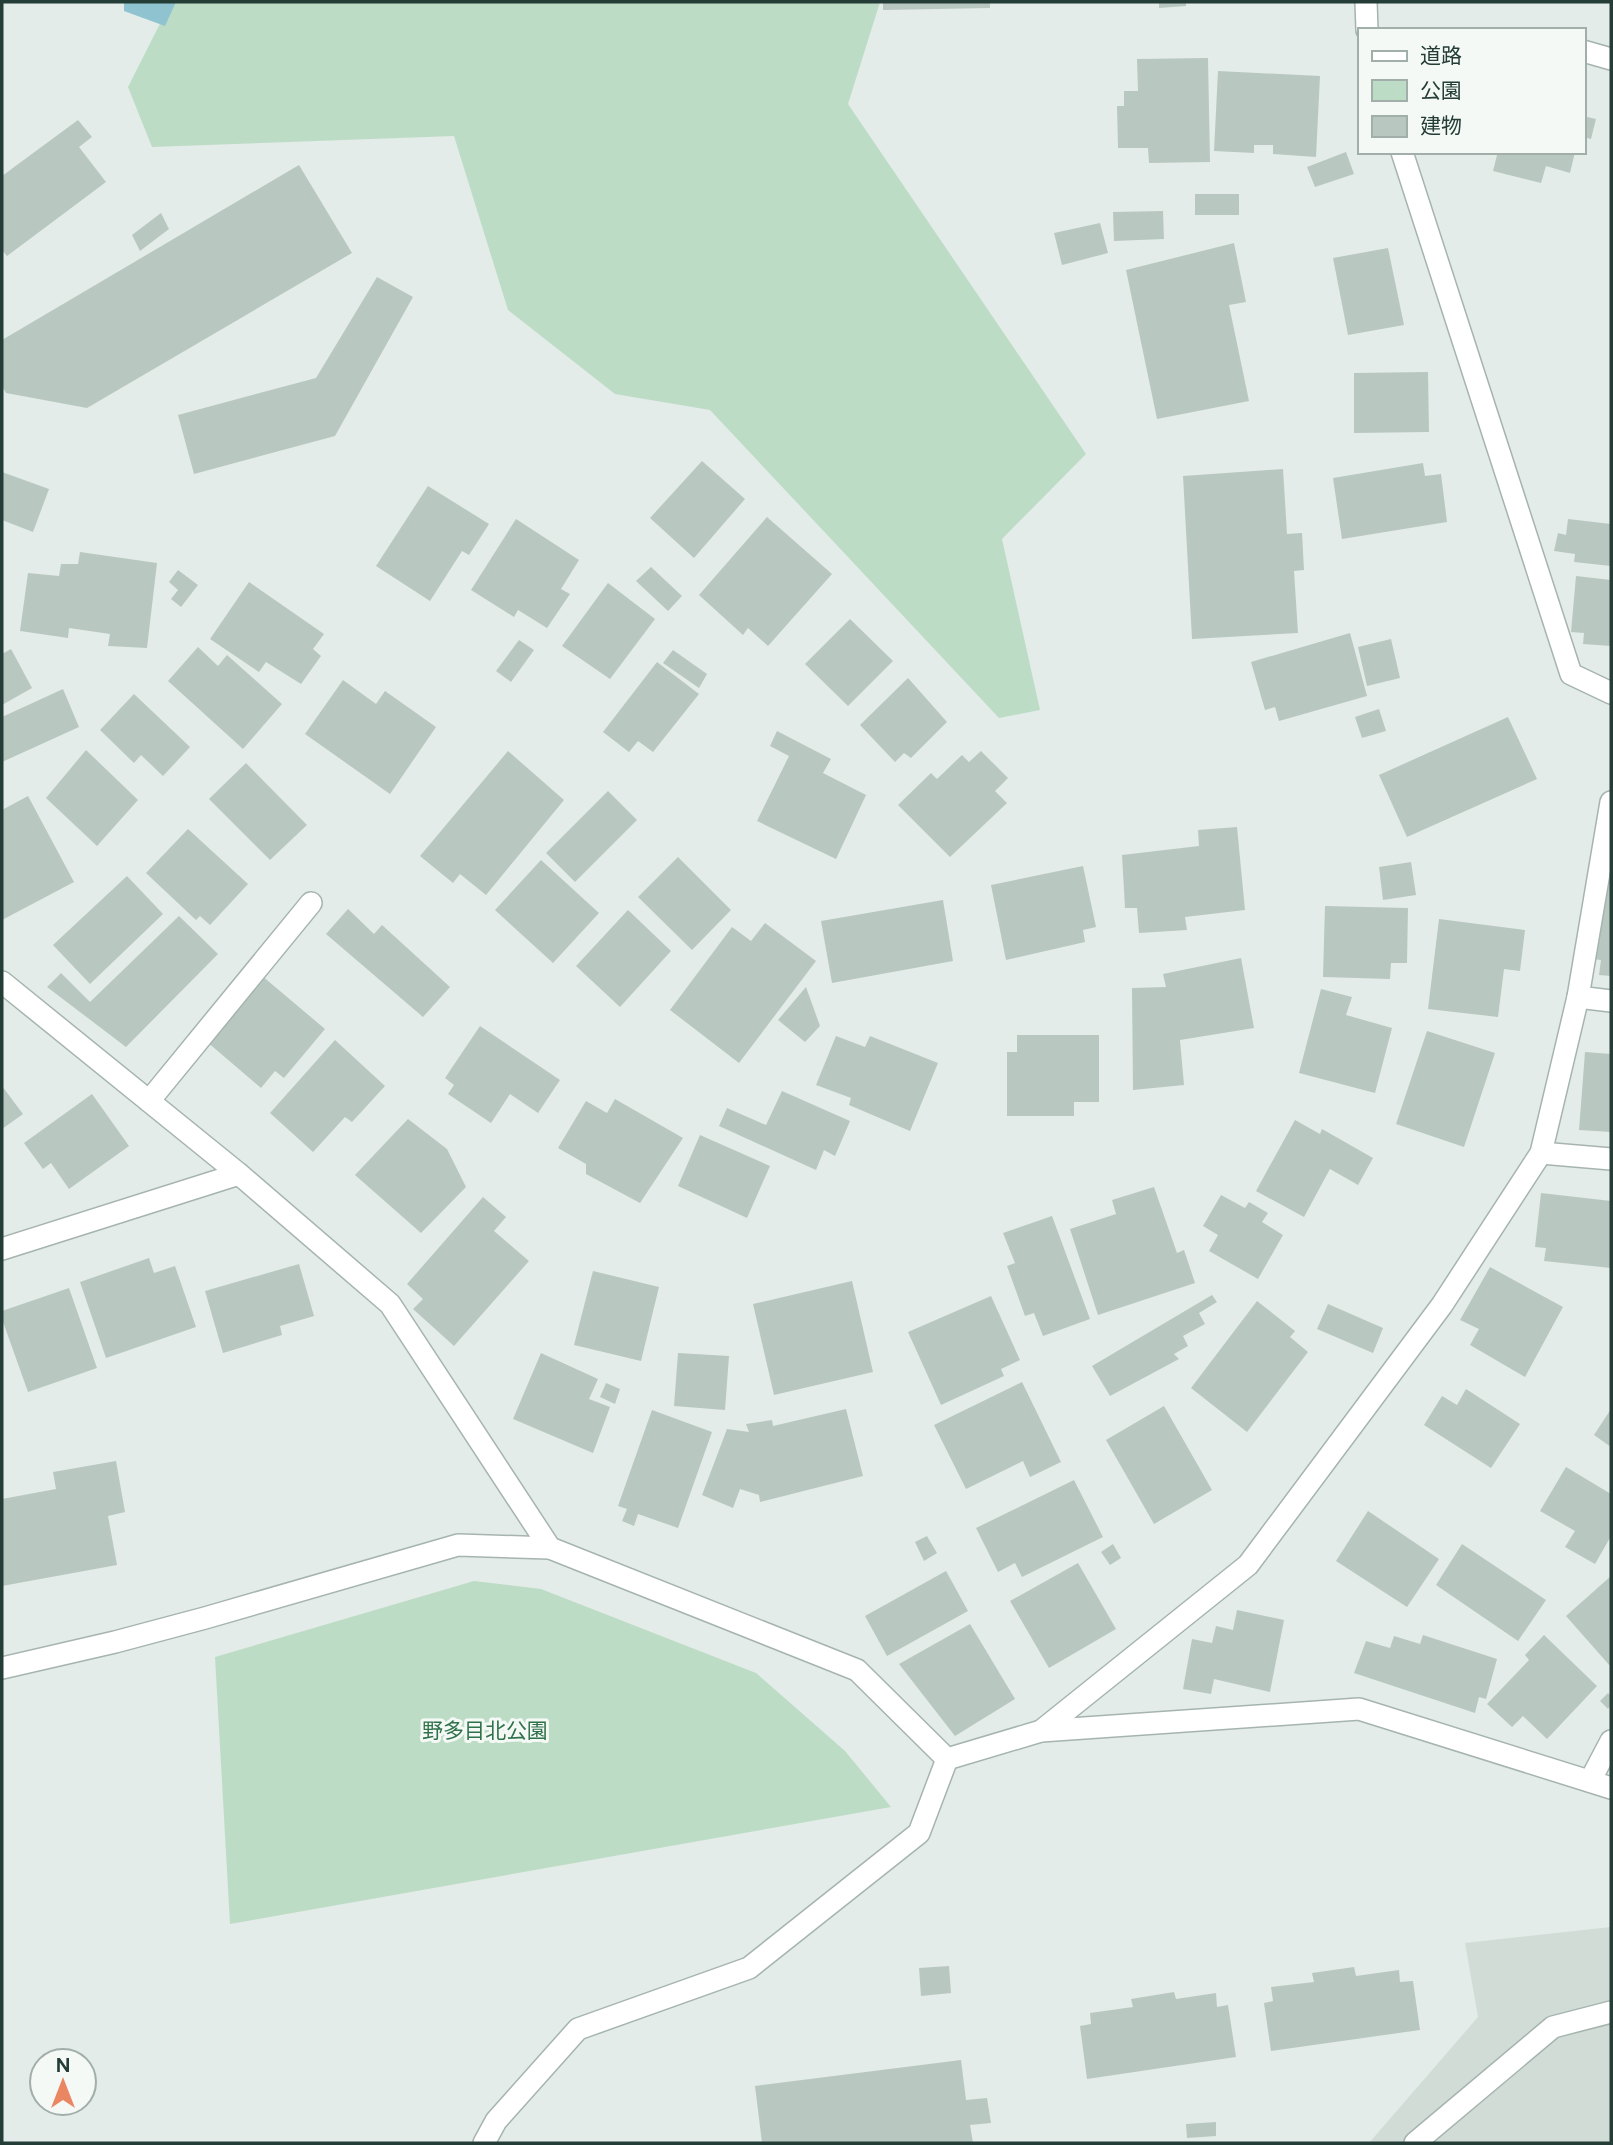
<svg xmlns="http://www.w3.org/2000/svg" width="1613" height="2145" viewBox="0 0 1613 2145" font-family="Figtree,'Noto Sans JP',sans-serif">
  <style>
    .built { fill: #d1dcd7 }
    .green { fill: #bddcc6 }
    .water { fill: #8ec3cf }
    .building { fill: #b9c7c1 }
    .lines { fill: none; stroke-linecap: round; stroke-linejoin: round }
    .minor-casing { stroke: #a6b4af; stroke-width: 24 }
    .minor { stroke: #fff; stroke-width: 21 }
    .labels { text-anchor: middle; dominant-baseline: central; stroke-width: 6; stroke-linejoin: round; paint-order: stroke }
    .park-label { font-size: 21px; fill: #30724a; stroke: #f4f9f6 }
  </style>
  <rect width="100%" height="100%" fill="#e3ece8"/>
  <polygon class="built" points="1611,1927 1611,2143 1369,2143 1478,2017 1465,1943"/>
  <g class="green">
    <polygon points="171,2 880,2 848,104 1086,454 1002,539 1040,710 999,718 710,410 615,394 508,310 454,136 152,147 128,87"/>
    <polygon points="474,1581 541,1589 756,1673 845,1751 891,1807 230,1924 215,1657"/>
  </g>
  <polygon class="water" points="124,2 176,2 165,26 124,11"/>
  <g class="building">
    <polygon points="883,2 990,2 990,8 883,10"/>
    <polygon points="1159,2 1186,2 1186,6 1159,8"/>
    <polygon points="1208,58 1210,162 1149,163 1148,148 1118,148 1117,106 1124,106 1124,91 1138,91 1137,59"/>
    <polygon points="1218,71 1320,76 1316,157 1273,154 1273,145 1254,145 1254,153 1214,151"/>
    <polygon points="1583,116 1596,119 1591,139 1583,137"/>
    <polygon points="78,120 92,137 79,147 106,182 7,256 2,250 2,176"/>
    <polygon points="1346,152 1354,174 1315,187 1307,167"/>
    <polygon points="1489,152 1575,152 1570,173 1546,166 1541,183 1493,171 1497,155"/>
    <polygon points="299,165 352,253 87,408 6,393 2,386 2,340"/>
    <rect x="1195" y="194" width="44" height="21"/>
    <polygon points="1163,211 1164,239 1114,241 1113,212"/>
    <polygon points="161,213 169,229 140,251 132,235"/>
    <polygon points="1100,223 1108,253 1062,265 1054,233"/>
    <polygon points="1234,243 1246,302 1229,305 1249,401 1157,419 1126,270"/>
    <polygon points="1388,248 1404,325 1348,335 1333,258"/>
    <polygon points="377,277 413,297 335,436 194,474 178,415 316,378"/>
    <polygon points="1428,372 1429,432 1354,433 1354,373"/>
    <polygon points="702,461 745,499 694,558 650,518"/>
    <polygon points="1423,463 1425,476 1441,474 1447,522 1342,539 1333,478"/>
    <polygon points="1283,469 1287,534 1302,533 1304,570 1294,571 1298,633 1192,639 1183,476"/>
    <polygon points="2,472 49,489 33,532 2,520"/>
    <polygon points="428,486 489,524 469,555 462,551 430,601 376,566"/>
    <polygon points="767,517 832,574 768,646 748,628 743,635 699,595"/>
    <polygon points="516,519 579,560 561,589 570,594 547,628 518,610 514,617 471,590"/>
    <polygon points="1568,519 1611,524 1611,566 1574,562 1575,554 1554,551 1558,533 1566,535"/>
    <polygon points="80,552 157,563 147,648 108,646 110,634 69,628 68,638 20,631 28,573 59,576 61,564 78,564"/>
    <polygon points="651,567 682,596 668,611 636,581"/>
    <polygon points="178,570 198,585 181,607 171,599 178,590 169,582"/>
    <polygon points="1576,576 1611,580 1611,646 1583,644 1584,633 1571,632"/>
    <polygon points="249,582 324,634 313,649 321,656 301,684 266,662 259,672 210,639"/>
    <polygon points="608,583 655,619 610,679 562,646"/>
    <polygon points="850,619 893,661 848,706 805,664"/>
    <polygon points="1350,633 1367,696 1279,721 1275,707 1265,710 1251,662"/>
    <polygon points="1391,639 1400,678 1367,686 1358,647"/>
    <polygon points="519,640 534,650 511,682 496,671"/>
    <polygon points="198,647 218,666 227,655 282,704 243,749 168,681"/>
    <polygon points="11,649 32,688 2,705 2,654"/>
    <polygon points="673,650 707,674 699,688 663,663"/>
    <polygon points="657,662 699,694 653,752 638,741 629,752 603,732"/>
    <polygon points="908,678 947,722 911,758 904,753 895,762 860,725"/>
    <polygon points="343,680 376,704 385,691 436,727 390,794 305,734"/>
    <polygon points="63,689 79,727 2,762 2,717"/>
    <polygon points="134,694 190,747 163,776 141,755 134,763 100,730"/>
    <polygon points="1379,709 1386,731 1362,738 1355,717"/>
    <polygon points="1508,717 1537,779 1407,837 1379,775"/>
    <polygon points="777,731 831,759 823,773 866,795 836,859 757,821 789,756 770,746"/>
    <polygon points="86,750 138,800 97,846 46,798"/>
    <polygon points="508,751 564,800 486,895 460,874 453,883 420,856"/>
    <polygon points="981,751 1008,778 995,791 1007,803 950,857 898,805 931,773 937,779 962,755 969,762"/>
    <polygon points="246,763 307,825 270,860 209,799"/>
    <polygon points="608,791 637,820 575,882 546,853"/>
    <polygon points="28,796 74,882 2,920 2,810"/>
    <polygon points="1237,827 1245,910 1185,917 1187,930 1139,933 1137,908 1125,908 1122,855 1199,846 1198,830"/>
    <polygon points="188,829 248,884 210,925 200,916 196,920 146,873"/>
    <polygon points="678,857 731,910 692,950 638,897"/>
    <polygon points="541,860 599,913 553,963 495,910"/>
    <polygon points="1411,862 1416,895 1383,900 1379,867"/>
    <polygon points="1083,866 1096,927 1083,930 1085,942 1006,960 991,885"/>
    <polygon points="1604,875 1611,876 1611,976 1599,975 1601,960 1594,959"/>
    <polygon points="127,876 163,914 90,984 53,945"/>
    <polygon points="943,900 953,961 832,983 821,921"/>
    <polygon points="1325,906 1408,908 1407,963 1391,963 1390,979 1323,977"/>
    <polygon points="348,909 374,934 382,925 450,987 423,1017 326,934"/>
    <polygon points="628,910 671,951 620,1007 576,966"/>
    <polygon points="179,916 218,954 126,1047 47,987 61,973 90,1002"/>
    <polygon points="1439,919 1525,930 1520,971 1504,969 1498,1017 1428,1009"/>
    <polygon points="765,923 816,961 739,1063 670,1010 732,927 751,941"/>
    <polygon points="1241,958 1254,1028 1180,1040 1184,1085 1133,1090 1132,988 1166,987 1163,974"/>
    <polygon points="261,975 325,1029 284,1078 275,1071 261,1088 206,1041"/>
    <polygon points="806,987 820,1026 805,1042 778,1020"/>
    <polygon points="1321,989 1352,997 1346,1015 1392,1028 1375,1093 1299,1073"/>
    <polygon points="480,1026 560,1080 538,1113 510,1094 491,1123 448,1094 454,1085 445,1078"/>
    <polygon points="1427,1031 1495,1053 1464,1147 1396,1124"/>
    <polygon points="1017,1035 1099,1035 1099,1102 1074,1102 1074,1116 1007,1116 1007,1052 1017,1052"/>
    <polygon points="836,1036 865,1047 870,1036 938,1063 910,1131 849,1105 851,1098 816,1085"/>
    <polygon points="335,1040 385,1086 352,1122 345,1117 313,1152 270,1113"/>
    <polygon points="1585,1052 1611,1054 1611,1132 1579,1130"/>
    <polygon points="2,1086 23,1114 2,1129"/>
    <polygon points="782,1091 850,1121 835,1156 824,1150 816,1170 719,1126 727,1108 766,1125"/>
    <polygon points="92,1094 129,1146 69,1189 51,1163 43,1169 24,1143"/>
    <polygon points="615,1099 683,1138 640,1203 586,1174 586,1164 558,1148 586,1101 607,1113"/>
    <polygon points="408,1119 447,1149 466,1187 421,1233 355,1175"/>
    <polygon points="1295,1120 1320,1134 1322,1129 1373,1158 1358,1185 1330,1169 1304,1217 1256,1191"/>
    <polygon points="700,1135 770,1166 747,1218 678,1186"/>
    <polygon points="1154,1187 1177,1253 1184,1250 1195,1283 1098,1315 1070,1229 1116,1214 1112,1200"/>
    <polygon points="1541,1193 1611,1201 1611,1268 1544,1261 1546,1248 1535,1247"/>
    <polygon points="1221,1195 1245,1208 1249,1202 1268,1213 1262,1222 1283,1235 1258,1279 1209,1251 1218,1235 1203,1226"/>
    <polygon points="483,1197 506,1217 494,1231 529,1261 454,1346 413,1309 423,1299 407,1284"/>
    <polygon points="1052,1216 1090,1319 1043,1336 1034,1313 1025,1316 1007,1266 1015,1263 1003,1233"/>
    <polygon points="149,1258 154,1273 175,1266 196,1327 106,1358 80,1282"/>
    <polygon points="299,1264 314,1316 280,1326 282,1335 223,1353 205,1291"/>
    <polygon points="1490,1267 1563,1307 1525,1377 1470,1345 1479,1329 1460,1320"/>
    <polygon points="593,1271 659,1287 641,1361 574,1345"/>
    <polygon points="852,1281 873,1372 774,1395 753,1304"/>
    <polygon points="69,1288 97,1368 28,1392 2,1319 2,1311"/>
    <polygon points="1212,1295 1217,1302 1199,1313 1205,1324 1183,1336 1188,1346 1174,1354 1179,1359 1110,1396 1092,1366"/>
    <polygon points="991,1296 1020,1360 1001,1369 1004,1376 941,1405 908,1332"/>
    <polygon points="1257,1301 1295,1331 1290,1337 1308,1352 1247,1432 1191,1388"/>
    <polygon points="1328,1304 1383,1328 1373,1353 1317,1329"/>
    <polygon points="541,1353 598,1379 589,1399 610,1407 593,1453 513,1419"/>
    <polygon points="678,1353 729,1356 725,1410 674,1406"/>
    <polygon points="1022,1382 1061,1462 1030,1477 1023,1461 966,1489 934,1425"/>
    <polygon points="606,1383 620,1389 615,1404 600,1397"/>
    <polygon points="1466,1389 1520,1424 1491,1468 1424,1425 1442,1396 1457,1405"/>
    <polygon points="1164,1406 1212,1490 1154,1524 1106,1440"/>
    <polygon points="846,1409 863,1476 760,1502 759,1495 740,1489 733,1508 702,1495 727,1429 749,1432 746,1424 772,1420 773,1426"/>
    <polygon points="1611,1409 1611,1447 1594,1435"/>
    <polygon points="652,1410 712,1432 678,1528 638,1514 634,1526 622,1521 627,1509 618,1506"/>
    <polygon points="116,1461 125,1512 108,1516 117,1565 2,1586 2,1499 56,1489 53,1472"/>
    <polygon points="1566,1467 1611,1494 1611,1536 1595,1564 1565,1547 1575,1531 1540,1511"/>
    <polygon points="1074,1480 1103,1537 1022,1577 1015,1563 998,1572 976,1528"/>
    <polygon points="1368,1511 1439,1559 1407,1607 1336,1561"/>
    <polygon points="927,1536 937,1553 924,1561 915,1542"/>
    <polygon points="1113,1544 1121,1558 1110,1565 1101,1552"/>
    <polygon points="1462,1544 1546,1600 1518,1641 1436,1585"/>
    <polygon points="1078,1563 1116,1629 1049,1668 1010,1601"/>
    <polygon points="946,1571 968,1611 887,1656 865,1616"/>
    <polygon points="1611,1576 1611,1667 1566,1616"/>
    <polygon points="1237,1610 1284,1620 1270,1692 1214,1679 1211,1694 1183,1689 1192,1639 1212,1643 1216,1626 1233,1630"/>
    <polygon points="970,1624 1015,1699 955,1736 899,1664"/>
    <polygon points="1423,1635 1497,1659 1486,1699 1479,1697 1475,1713 1354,1673 1366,1641 1390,1648 1394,1636 1420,1644"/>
    <polygon points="1544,1635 1597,1686 1547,1739 1523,1716 1512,1727 1487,1704 1529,1660 1525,1655"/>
    <polygon points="1608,1693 1611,1696 1611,1705 1608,1709 1600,1701"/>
    <polygon points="949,1966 951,1993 921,1996 919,1968"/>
    <polygon points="1354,1967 1356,1976 1399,1970 1400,1982 1413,1981 1420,2030 1271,2051 1264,2003 1273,2001 1271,1987 1314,1982 1312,1973"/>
    <polygon points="1174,1992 1176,1999 1216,1993 1217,2007 1228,2005 1236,2057 1087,2079 1080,2026 1091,2024 1090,2013 1133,2007 1131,1999"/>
    <polygon points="961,2060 966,2100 987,2098 991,2123 970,2125 973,2143 762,2143 755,2086"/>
    <polygon points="1216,2122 1216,2136 1187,2138 1186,2124"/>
  </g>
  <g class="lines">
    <defs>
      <g id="minor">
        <polyline points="1366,2 1367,30"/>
        <polyline points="1583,51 1611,59"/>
        <polyline points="1402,152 1571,674 1611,693"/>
        <polyline points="2,982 239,1174 390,1304 550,1548 857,1670 947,1759 1041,1731 1359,1709 1611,1788"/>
        <polyline points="1578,997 1611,1001"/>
        <polyline points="149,1101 311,903"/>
        <polyline points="1541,1153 1611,1159"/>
        <polyline points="2,1249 239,1174"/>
        <polyline points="2,1668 115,1642 205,1618 458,1545 550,1548"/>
        <polyline points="1041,1731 1248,1565 1442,1305 1541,1153 1578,997 1611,802"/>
        <polyline points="1590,1781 1611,1741"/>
        <polyline points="484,2143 496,2121 578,2029 749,1968 919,1833 947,1759"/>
        <polyline points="1415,2143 1553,2027 1611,2012"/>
      </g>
    </defs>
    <use href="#minor" class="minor-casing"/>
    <use href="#minor" class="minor"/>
  </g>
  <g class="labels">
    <g class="park-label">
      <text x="485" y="1730">野多目北公園</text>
    </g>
  </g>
  <rect width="1613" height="2145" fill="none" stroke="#243d37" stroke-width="7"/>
  <rect x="1358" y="28" width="228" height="126" fill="#f4f9f6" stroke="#a1aeaa" stroke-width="2"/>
  <rect x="1372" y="51" width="35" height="10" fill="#ffffff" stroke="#a1aeaa" stroke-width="2"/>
  <text x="1420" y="63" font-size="21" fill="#243d37">道路</text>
  <rect x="1372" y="80" width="35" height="21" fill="#bddcc6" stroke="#a1aeaa" stroke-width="2"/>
  <text x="1420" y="98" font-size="21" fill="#243d37">公園</text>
  <rect x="1372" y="116" width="35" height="21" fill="#b9c7c1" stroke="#a1aeaa" stroke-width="2"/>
  <text x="1420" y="133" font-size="21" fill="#243d37">建物</text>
  <g transform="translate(63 2082)"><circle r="33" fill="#f4f9f6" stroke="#a1aeaa" stroke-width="2"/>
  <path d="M0-5L12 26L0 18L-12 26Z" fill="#eb8662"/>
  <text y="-10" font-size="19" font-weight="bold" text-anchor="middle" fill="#243d37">N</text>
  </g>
</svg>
